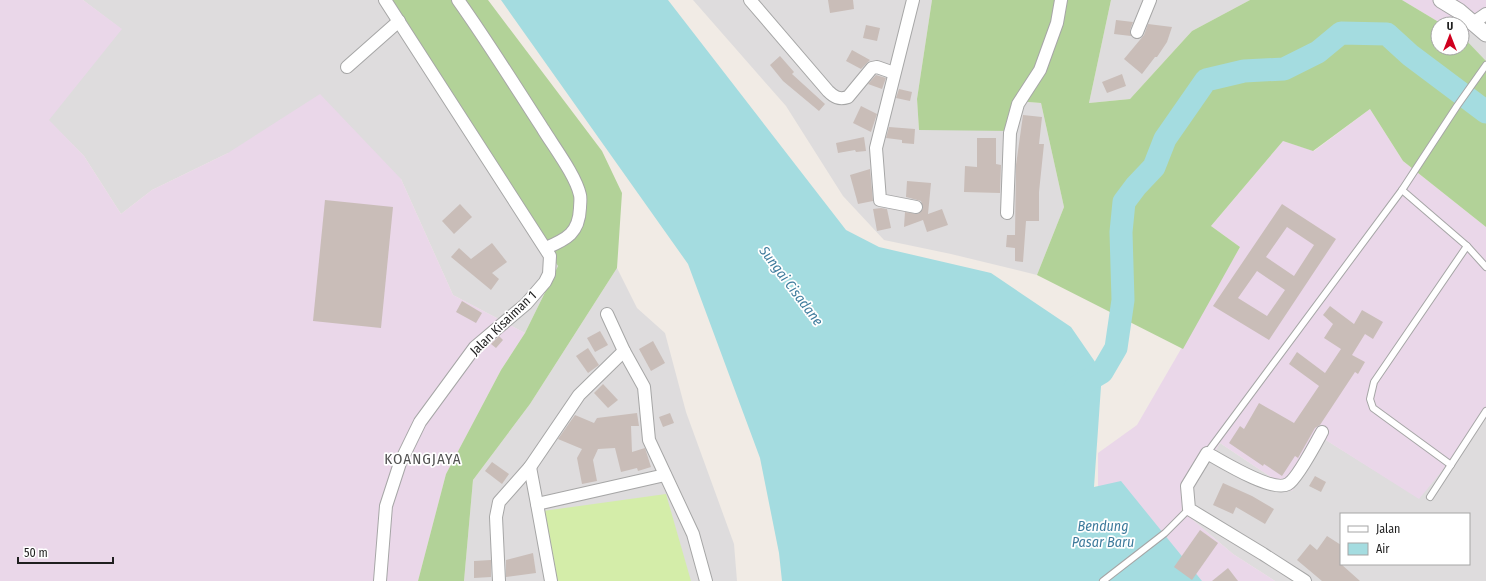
<svg xmlns="http://www.w3.org/2000/svg" width="1486" height="581" viewBox="0 0 1486 581" font-family="'Fira Sans Condensed',sans-serif">
  <style>
    .residential { fill: #dedcdd; fill-rule: evenodd }
    .industrial { fill: #ead7e9 }
    .grass { fill: #d4eda9 }
    .forest { fill: #b2d298 }
    .water { fill: #a4dce0 }
    .lines { fill: none; stroke-linecap: round; stroke-linejoin: round }
    .river { stroke: #a4dce0; stroke-width: 23 }
    .building { fill: #c9bdb8; fill-rule: evenodd }
    .service-casing { stroke: #a6a6a6; stroke-width: 8 }
    .minor-casing { stroke: #a6a6a6; stroke-width: 14 }
    .tertiary-casing { stroke: #a6a6a6; stroke-width: 17 }
    .service { stroke: #fff; stroke-width: 6 }
    .minor { stroke: #fff; stroke-width: 12 }
    .tertiary { stroke: #fff; stroke-width: 15 }
    .labels { text-anchor: middle; dominant-baseline: central; stroke-width: 3.5; stroke-linejoin: round; paint-order: stroke }
    .street-label { font-size: 13px; fill: #1f1f1f; stroke: #fff }
    .water-label { font-size: 14px; font-style: italic; fill: #3e7b9c; stroke: #fff }
    .quarter-label { font-size: 15px; letter-spacing: 1px; fill: #525252; stroke: #fff }
  </style>
  <rect width="100%" height="100%" fill="#f1ebe5"/>
  <g class="residential">
    <polygon points="83,0 383,0 558,266 525,333 453,295 401,179 228,153 152,190 121,214 84,156 48,120 121,29"/>
    <polygon points="693,0 932,0 917,99 919,130 1015,101 1041,103 1064,207 1037,275 951,254 884,240 843,196 786,106"/>
    <polygon points="1111,0 1250,0 1192,31 1130,99 1089,103"/>
    <polygon points="1486,21 1486,61 1462,37"/>
    <polygon points="617,268 637,308 665,333 686,412 734,544 737,581 464,581 473,480 530,404"/>
    <path d="M1486,417V581H1275L1233,554L1181,510L1220,443L1292,491L1321,437L1419,498ZM1341,514H1469V564H1341Z"/>
  </g>
  <g class="industrial">
    <polygon points="0,0 83,0 122,29 49,120 84,156 121,214 152,190 228,153 320,94 401,179 453,295 525,333 501,370 446,474 418,581 0,581"/>
    <polygon points="1402,0 1486,0 1486,21 1462,37 1462,24 1442,24"/>
    <polygon points="1370,109 1403,161 1486,227 1486,417 1419,499 1321,437 1292,491 1220,443 1181,510 1233,554 1275,581 1135,581 1098,503 1098,453 1137,425 1240,247 1211,226 1283,141 1314,151"/>
  </g>
  <polygon class="grass" points="666,494 691,581 557,581 543,511"/>
  <g class="forest">
    <polygon points="383,0 488,0 602,151 622,193 617,268 530,404 473,480 464,581 418,581 446,474 501,370 525,333 558,266"/>
    <polygon points="932,0 1111,0 1089,103 1130,99 1192,31 1250,0 1402,0 1442,24 1438,24 1438,48 1462,48 1462,36 1486,61 1486,227 1403,161 1370,109 1313,151 1283,141 1211,226 1240,247 1183,349 1037,275 1064,207 1041,103 1015,101 1014,131 919,130 917,99"/>
  </g>
  <polygon class="water" points="501,0 668,0 846,230 879,247 991,273 1071,327 1102,372 1094,487 1121,481 1202,581 782,581 779,553 760,458 688,264"/>
  <g class="lines">
    <polyline class="river" points="1075,388 1102,372 1116,348 1123,300 1121,232 1124,202 1136,186 1154,167 1165,139 1206,80 1244,71 1284,69 1318,52 1341,33 1387,34 1410,55 1486,112"/>
  </g>
  <g class="building">
    <polygon points="828,0 853,0 854,9 830,13"/>
    <polygon points="1116,20 1133,22 1130,30 1131,36 1114,34"/>
    <polygon points="1148,24 1172,27 1167,42 1157,57 1155,57 1142,74 1124,59 1144,35"/>
    <polygon points="866,25 880,28 877,41 863,38"/>
    <polygon points="852,50 870,60 861,69 846,61"/>
    <polygon points="780,56 794,72 792,74 825,104 819,111 783,81 770,65"/>
    <polygon points="1122,74 1126,86 1107,93 1102,82"/>
    <polygon points="876,75 886,78 882,89 868,84"/>
    <polygon points="899,89 912,92 910,101 896,98"/>
    <polygon points="861,106 877,114 871,132 853,123"/>
    <polygon points="1023,115 1042,117 1039,144 1044,144 1039,192 1039,221 1026,221 1023,262 1015,261 1015,248 1006,247 1007,235 1015,235 1016,165"/>
    <polygon points="889,127 915,129 914,144 902,143 902,140 886,138"/>
    <polygon points="864,137 866,151 856,152 855,150 838,153 836,143"/>
    <polygon points="977,138 996,138 996,164 1001,165 1000,193 964,192 965,166 977,167"/>
    <polygon points="870,169 873,201 858,204 850,175"/>
    <polygon points="907,181 931,183 928,214 942,209 948,225 927,232 923,220 904,227 905,212 918,214 923,208 921,201 906,197"/>
    <polygon points="325,200 393,207 381,328 313,321"/>
    <polygon points="460,204 472,217 454,234 442,221"/>
    <path d="M1282,204L1336,239L1269,340L1213,306ZM1287,227L1314,245L1294,276L1266,257ZM1257,271L1285,290L1267,316L1238,298Z"/>
    <polygon points="881,208 887,209 891,228 877,231 873,209"/>
    <polygon points="492,243 507,262 492,273 499,279 491,290 451,257 459,248 471,259"/>
    <polygon points="462,301 482,313 476,323 456,312"/>
    <polygon points="1330,306 1354,324 1362,310 1383,322 1373,339 1365,334 1352,355 1365,362 1358,374 1355,372 1320,425 1315,428 1298,458 1295,456 1282,476 1264,464 1263,466 1229,443 1240,426 1244,429 1259,403 1294,423 1319,386 1289,364 1297,352 1325,373 1341,349 1324,338 1333,324 1323,315"/>
    <polygon points="600,331 608,345 595,352 587,338"/>
    <polygon points="499,336 503,340 496,348 491,344"/>
    <polygon points="653,341 665,363 651,371 639,349"/>
    <polygon points="588,348 599,365 588,373 576,356"/>
    <polygon points="603,384 618,400 608,408 594,393"/>
    <polygon points="637,413 639,426 631,426 632,452 645,448 651,467 638,471 637,468 621,472 615,448 598,449 593,460 597,481 582,484 577,458 582,449 558,439 575,415 594,423 597,418"/>
    <polygon points="670,413 674,423 663,427 659,417"/>
    <polygon points="492,462 509,474 502,484 485,471"/>
    <polygon points="1315,476 1326,482 1321,492 1309,486"/>
    <polygon points="1223,483 1252,496 1274,509 1265,524 1236,507 1233,514 1213,505"/>
    <polygon points="1200,530 1218,543 1192,580 1174,567"/>
    <polygon points="1327,536 1341,545 1341,564 1360,581 1322,581 1297,560 1310,544 1317,550"/>
    <polygon points="533,553 536,573 506,577 506,560"/>
    <polygon points="491,560 491,577 474,578 474,561"/>
    <polygon points="1228,568 1238,581 1212,581"/>
  </g>
  <g class="lines">
    <defs>
      <g id="service">
        <polyline points="1402,190 1467,246 1374,382 1370,399 1373,408 1451,465"/>
        <polyline points="1467,246 1486,267"/>
        <polyline points="1207,453 1402,190 1457,106 1486,65"/>
        <polyline points="1430,497 1486,411"/>
        <polyline points="1103,581 1165,533 1189,509"/>
      </g>
      <g id="minor">
        <path d="M458,0C488,42 515,86 543,129C554,147 576,176 580,195C581,199 580,204 580,208C579,233 567,239 546,248"/>
        <path d="M750,0L828,91C834,97 839,100 848,97L872,68L877,67L894,73"/>
        <polyline points="913,0 876,148 880,200 916,207"/>
        <polyline points="1473,23 1486,14"/>
        <polyline points="1137,32 1150,0"/>
        <polyline points="347,67 399,21"/>
        <polyline points="1007,213 1010,133 1018,104 1040,70 1057,23 1061,0"/>
        <polyline points="624,351 644,387 649,440 693,534 706,581"/>
        <polyline points="530,467 537,504"/>
        <polyline points="380,581 386,506 400,463 420,422 475,347 526,304 545,282 549,274 550,256 385,0"/>
        <polyline points="499,581 496,517 499,502 530,467 579,395 624,351 607,314"/>
        <polyline points="551,581 537,504 665,475"/>
        <path d="M1305,581L1263,554L1189,509L1187,486L1207,453C1223,462 1273,493 1288,484C1297,479 1316,443 1322,432"/>
      </g>
      <polyline id="tertiary" points="1441,0 1459,11 1486,34"/>
    </defs>
    <use href="#service" class="service-casing"/>
    <use href="#minor" class="minor-casing"/>
    <use href="#tertiary" class="tertiary-casing"/>
    <use href="#service" class="service"/>
    <use href="#minor" class="minor"/>
    <use href="#tertiary" class="tertiary"/>
  </g>
  <g class="labels">
    <g class="street-label">
      <text transform="translate(503 323) rotate(-44)">Jalan Kisaiman 1</text>
    </g>
    <g class="water-label">
      <text transform="translate(791 286) rotate(53)">Sungai Cisadane</text>
      <text x="1103" y="526">Bendung<tspan x="1103" dy="16">Pasar Baru</tspan></text>
    </g>
    <g class="quarter-label">
      <text x="423" y="459">KOANGJAYA</text>
    </g>
  </g>
  <rect x="1340" y="513" width="130" height="52" fill="#ffffff" stroke="#a5a5a5"/>
  <rect x="1348" y="526" width="20" height="6" fill="#ffffff" stroke="#a5a5a5"/>
  <text x="1376" y="533" font-size="12" fill="#1f1f1f">Jalan</text>
  <rect x="1348" y="543" width="20" height="12" fill="#a4dce0" stroke="#a5a5a5"/>
  <text x="1376" y="553" font-size="12" fill="#1f1f1f">Air</text>
  <g transform="translate(1450 36)"><circle r="19" fill="#ffffff" stroke="#a5a5a5"/>
  <path d="M0-3L7 15L0 10L-7 15Z" fill="#cf001f"/>
  <text y="-6" font-size="11" font-weight="bold" text-anchor="middle" fill="#1f1f1f">U</text>
  </g>
  <path d="M18 557v6h95v-6" fill="none" stroke="#1f1f1f" stroke-width="2"/>
  <text x="24" y="557" font-size="12" fill="#1f1f1f" stroke="#ffffff" stroke-width="3" paint-order="stroke">50 m</text>
</svg>
